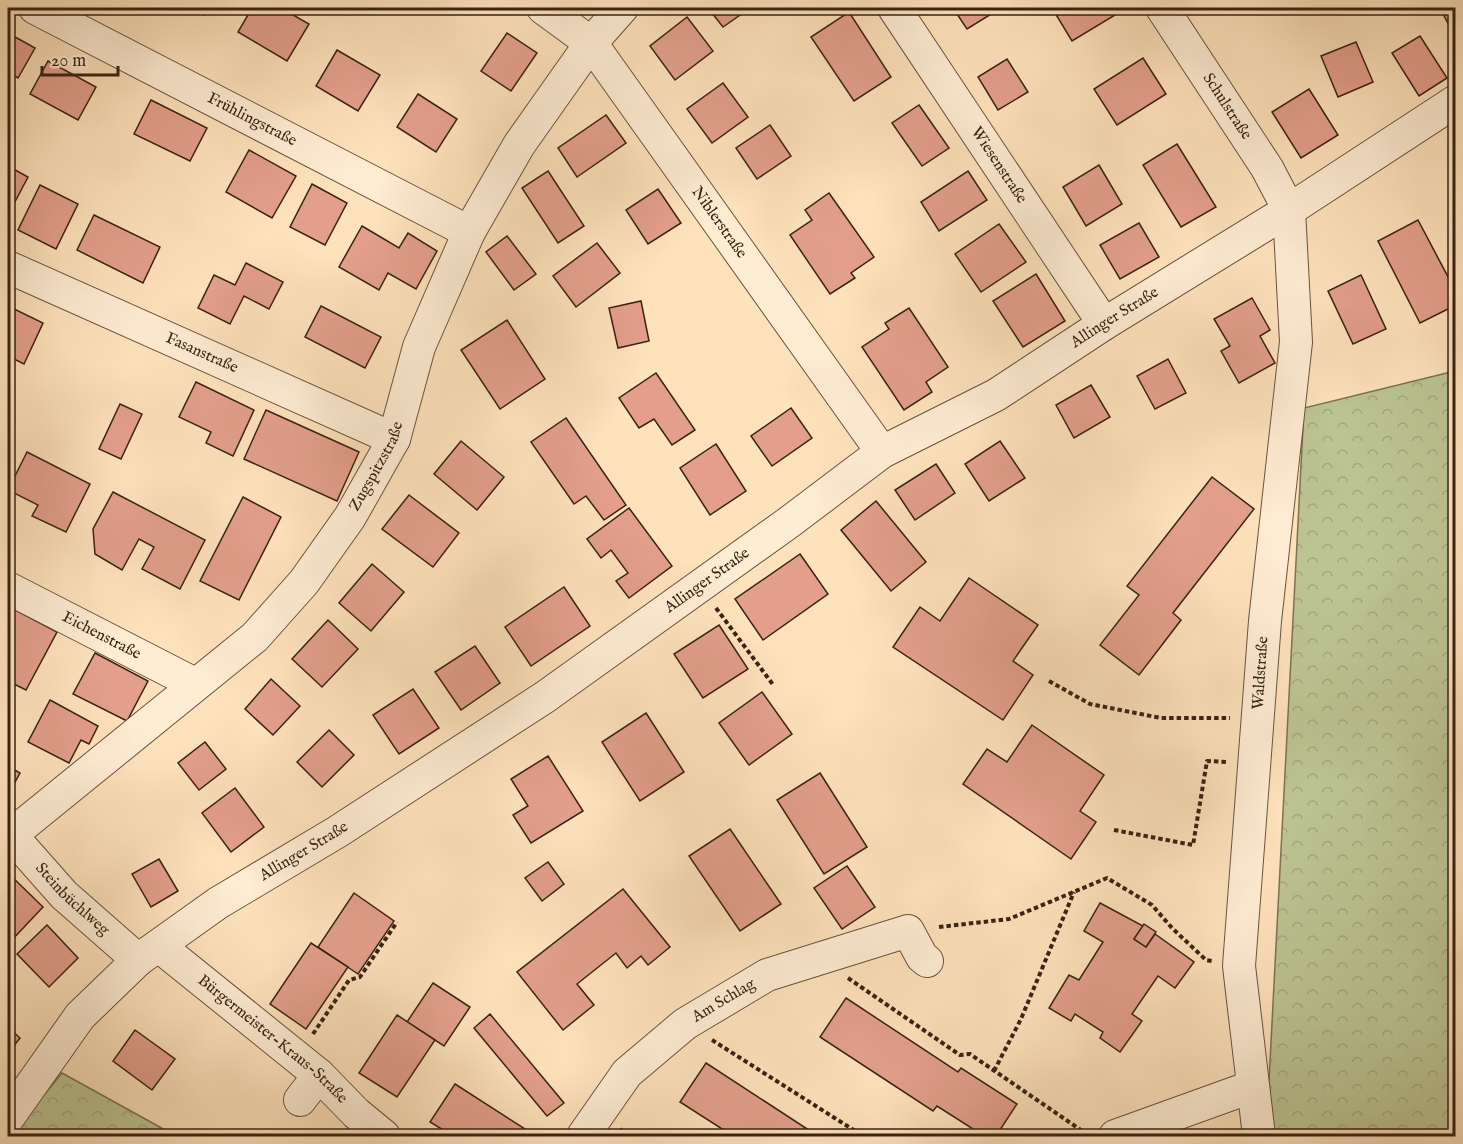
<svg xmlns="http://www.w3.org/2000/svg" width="1463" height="1144" viewBox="0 0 1463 1144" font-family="'IM FELL English',serif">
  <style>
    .forest { fill: url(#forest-crowns); stroke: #7a7354; stroke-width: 1.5 }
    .building { fill: #e39f8c; stroke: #382214; stroke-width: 1.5 }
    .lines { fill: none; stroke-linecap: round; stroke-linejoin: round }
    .minor-casing { stroke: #6a523e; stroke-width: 34 }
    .path { stroke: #382214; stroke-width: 4; stroke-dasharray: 4.5 3; stroke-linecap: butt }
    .minor { stroke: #feecd3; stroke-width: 32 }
    .labels { text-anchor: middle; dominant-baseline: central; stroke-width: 4.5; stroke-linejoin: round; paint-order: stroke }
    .street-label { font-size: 16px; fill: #382214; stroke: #feecd3 }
  </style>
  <defs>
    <pattern id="forest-crowns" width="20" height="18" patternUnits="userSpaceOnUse" patternTransform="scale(1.5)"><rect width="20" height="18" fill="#bcc493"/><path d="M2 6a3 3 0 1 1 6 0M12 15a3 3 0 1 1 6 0" fill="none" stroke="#a2a87e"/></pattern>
  </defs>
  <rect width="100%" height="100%" fill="#fee2bc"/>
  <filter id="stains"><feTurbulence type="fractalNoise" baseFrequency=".00333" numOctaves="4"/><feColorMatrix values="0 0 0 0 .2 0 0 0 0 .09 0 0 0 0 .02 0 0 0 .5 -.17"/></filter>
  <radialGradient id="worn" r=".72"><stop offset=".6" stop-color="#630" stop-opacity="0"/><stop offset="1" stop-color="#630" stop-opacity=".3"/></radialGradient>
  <g class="forest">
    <polygon points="1455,371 1455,1136 1274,1136 1268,1100 1304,408"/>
    <polygon points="62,1073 176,1136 10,1136"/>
  </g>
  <g class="building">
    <polygon points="192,8 208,8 204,15"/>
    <polygon points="252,8 281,8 309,24 287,61 238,32"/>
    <polygon points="708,8 750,8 723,27"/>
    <polygon points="953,8 1001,8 967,29"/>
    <polygon points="1052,8 1117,8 1120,12 1072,41"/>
    <polygon points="1440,8 1456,8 1456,39"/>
    <polygon points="849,12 891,77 854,101 811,37"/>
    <polygon points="687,17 713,51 675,80 650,46"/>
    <polygon points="8,33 35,48 18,78 8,72"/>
    <polygon points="507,33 537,53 511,91 481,71"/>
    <polygon points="1420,36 1447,78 1419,96 1392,53"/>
    <polygon points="1356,42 1373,82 1338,97 1321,56"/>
    <polygon points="337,50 380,75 358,111 316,86"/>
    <polygon points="1143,58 1166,94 1117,125 1094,89"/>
    <polygon points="1007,59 1028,92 998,110 978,77"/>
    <polygon points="48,61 96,87 78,120 30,94"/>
    <polygon points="723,83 748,117 712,143 687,109"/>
    <polygon points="1309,89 1338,135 1301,158 1272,112"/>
    <polygon points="418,94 457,119 436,152 397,127"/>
    <polygon points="151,100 207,128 190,161 134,134"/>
    <polygon points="919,105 949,148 922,166 892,123"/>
    <polygon points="606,115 626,143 577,177 558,148"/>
    <polygon points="770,125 791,156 757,179 736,148"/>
    <polygon points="1177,144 1216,207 1181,227 1143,165"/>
    <polygon points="249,150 296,176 272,218 226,192"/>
    <polygon points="1099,165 1122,204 1086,226 1063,187"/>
    <polygon points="8,166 28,177 8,215"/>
    <polygon points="548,171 584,226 558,243 522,188"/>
    <polygon points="968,171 987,200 939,231 921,202"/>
    <polygon points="312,184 347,203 325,245 290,227"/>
    <polygon points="40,185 78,204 56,249 18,230"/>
    <polygon points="658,189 681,223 648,244 626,210"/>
    <polygon points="829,193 874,257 851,273 855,278 830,294 790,235 812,220 805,210"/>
    <polygon points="94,215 160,247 143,283 77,250"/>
    <polygon points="1418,220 1456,292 1456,305 1420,323 1378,241"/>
    <polygon points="1139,223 1159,257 1120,279 1100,245"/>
    <polygon points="999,224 1026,262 981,292 955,254"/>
    <polygon points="362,226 399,248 408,233 437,251 416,289 388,273 379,290 339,267"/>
    <polygon points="507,236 536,274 514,290 486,252"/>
    <polygon points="597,243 620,273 576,307 553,276"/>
    <polygon points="246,263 283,282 269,309 244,296 230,324 198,308 214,275 235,285"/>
    <polygon points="1036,274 1065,321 1023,347 993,301"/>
    <polygon points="1361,275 1386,329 1353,344 1328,291"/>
    <polygon points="1252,298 1270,330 1260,336 1275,363 1239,383 1221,351 1230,346 1214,319"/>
    <polygon points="641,301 649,341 618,348 609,308"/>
    <polygon points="8,306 43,323 24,364 8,356"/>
    <polygon points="321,306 381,337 365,368 305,337"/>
    <polygon points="909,308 948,367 926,382 932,392 904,410 862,347 889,329 885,323"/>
    <polygon points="507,320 545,379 500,409 461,350"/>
    <polygon points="1168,359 1186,393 1155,409 1137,376"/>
    <polygon points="656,373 695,430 672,445 654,419 639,428 619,398"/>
    <polygon points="196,382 254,410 233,456 206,443 211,432 179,417"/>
    <polygon points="1091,385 1110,417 1074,438 1056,405"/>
    <polygon points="120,404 142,414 121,459 99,449"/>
    <polygon points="791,408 812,438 772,466 751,436"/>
    <polygon points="266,410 359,452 337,501 244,459"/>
    <polygon points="566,418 626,505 604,520 586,496 574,504 531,442"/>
    <polygon points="461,441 504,477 477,510 434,474"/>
    <polygon points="1000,441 1025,478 989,501 965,464"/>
    <polygon points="716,444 746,491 710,515 680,468"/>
    <polygon points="27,452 90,484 66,532 32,516 38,505 8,490"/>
    <polygon points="936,464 955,493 915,520 895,490"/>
    <polygon points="1212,477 1254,509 1173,613 1181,620 1139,675 1100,645 1139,595 1127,586"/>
    <polygon points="113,492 205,540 180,589 142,569 154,547 139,539 122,570 95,554 93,529"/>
    <polygon points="409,495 459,533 433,567 382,529"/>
    <polygon points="243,497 281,517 239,600 200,581"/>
    <polygon points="876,501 926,562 891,591 841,530"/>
    <polygon points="629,508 672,566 629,598 616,581 628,573 611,550 601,558 587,539"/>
    <polygon points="800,554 828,594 763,640 735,599"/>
    <polygon points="372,564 404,592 371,631 339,603"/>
    <polygon points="969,578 1038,625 1013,661 1033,675 1003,720 893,647 920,607 940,621"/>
    <polygon points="564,587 590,626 531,666 505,627"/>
    <polygon points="8,606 57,632 26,690 8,681"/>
    <polygon points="328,620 358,649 322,687 292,659"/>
    <polygon points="719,625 748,669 703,698 674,654"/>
    <polygon points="475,646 500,683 461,710 435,672"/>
    <polygon points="95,653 148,681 127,721 73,694"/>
    <polygon points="271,679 300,706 273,735 245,709"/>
    <polygon points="413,689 439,728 399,754 373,715"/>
    <polygon points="762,692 792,734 749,765 719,723"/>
    <polygon points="50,700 98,726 89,744 81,740 69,763 28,742"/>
    <polygon points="646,713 684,772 640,801 602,742"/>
    <polygon points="1032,725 1104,775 1080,811 1096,822 1071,859 963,784 987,749 1007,762"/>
    <polygon points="329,730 354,755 322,787 297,762"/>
    <polygon points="205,742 226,769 199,790 178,763"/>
    <polygon points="548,756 583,811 531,843 513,815 528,806 511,779"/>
    <polygon points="8,766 20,773 8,795"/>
    <polygon points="820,773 867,847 824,874 777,800"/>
    <polygon points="235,788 264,827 231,852 202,813"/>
    <polygon points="730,829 781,904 740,931 689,856"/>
    <polygon points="159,859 178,891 151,907 132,874"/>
    <polygon points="548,862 564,884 542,901 525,878"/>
    <polygon points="847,866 875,907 842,929 814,888"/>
    <polygon points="8,873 43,907 8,944"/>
    <polygon points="623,889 670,947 648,965 641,956 627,968 616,953 577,984 594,1005 563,1030 517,972"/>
    <polygon points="354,893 394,921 358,974 318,947"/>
    <polygon points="1100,903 1143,926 1134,939 1146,947 1155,934 1194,962 1175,988 1158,976 1132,1014 1142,1021 1120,1052 1100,1038 1103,1032 1075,1014 1071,1021 1049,1008 1069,975 1079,980 1103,942 1084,931"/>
    <polygon points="1144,924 1156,932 1146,947 1134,939"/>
    <polygon points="47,925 78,958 49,987 17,954"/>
    <polygon points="311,943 348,967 306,1029 270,1004"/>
    <polygon points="433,983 470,1007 444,1046 407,1022"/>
    <polygon points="846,998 958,1072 961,1068 1017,1104 996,1136 984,1136 937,1106 933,1111 820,1037"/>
    <polygon points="490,1014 564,1103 547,1116 474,1028"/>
    <polygon points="397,1015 435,1040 397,1097 359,1073"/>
    <polygon points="8,1027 20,1038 8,1053"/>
    <polygon points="135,1030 175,1059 152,1090 113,1061"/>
    <polygon points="706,1063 818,1136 733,1136 680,1102"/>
    <polygon points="455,1084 536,1136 453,1136 430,1122"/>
  </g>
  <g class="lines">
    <defs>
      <g id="minor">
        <path id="s1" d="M35,8L469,232"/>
        <path id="s2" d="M543,8L591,43L882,452"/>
        <path id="s3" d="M894,8L1104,324"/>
        <path id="s4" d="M1162,8L1267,168L1289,210L1296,342L1265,621L1239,966L1259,1136"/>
        <path id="s5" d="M8,267L394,439"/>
        <path id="s6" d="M8,588L195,684"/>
        <path id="s7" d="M8,835H11L64,895L138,960"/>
        <path id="s8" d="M11,835L255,637L304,582L350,517L394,439L419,347L469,232L519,145L591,43L622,8"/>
        <path id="s9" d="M159,946L319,1075L356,1113L384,1136"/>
        <polyline points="300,1100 319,1075"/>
        <path id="s10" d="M8,1118L80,1016L138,960L218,903L337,832L545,697L788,523L882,452L996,395L1104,324L1289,210L1456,101"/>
        <path id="s11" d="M583,1136L627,1073L685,1024L767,975L908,931L922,957L927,961"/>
        <polyline points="1115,1136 1251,1087"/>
      </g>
    </defs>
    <use href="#minor" class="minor-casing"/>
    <g class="path">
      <polyline points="716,608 774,686"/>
      <polyline points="1049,681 1090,704 1161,718 1230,718"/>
      <polyline points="1114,830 1193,845 1207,761 1226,762"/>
      <polyline points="939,927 1009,919 1107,878 1152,905 1172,928 1206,960 1212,961"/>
      <polyline points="848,978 960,1055 970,1054 1088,1135"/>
      <polyline points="313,1034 349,980 360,977 397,922"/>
      <polyline points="712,1040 863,1136"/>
      <polyline points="994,1071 1021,1019 1074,892"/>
      <polyline points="620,1129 628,1136"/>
    </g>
    <use href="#minor" class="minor"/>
  </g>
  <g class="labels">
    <g class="street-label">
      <text stroke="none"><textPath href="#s4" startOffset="118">Schulstraße</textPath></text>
      <text stroke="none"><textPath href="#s1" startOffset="244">Frühlingstraße</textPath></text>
      <text stroke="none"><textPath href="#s3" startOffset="189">Wiesenstraße</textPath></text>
      <text stroke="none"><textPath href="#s2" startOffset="280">Niblerstraße</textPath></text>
      <text stroke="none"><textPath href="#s10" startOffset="1376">Allinger Straße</textPath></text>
      <text stroke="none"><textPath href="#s5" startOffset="212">Fasanstraße</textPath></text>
      <text stroke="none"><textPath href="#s8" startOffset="525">Zugspitzstraße</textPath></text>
      <text stroke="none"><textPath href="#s10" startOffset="890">Allinger Straße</textPath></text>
      <text stroke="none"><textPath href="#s6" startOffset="105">Eichenstraße</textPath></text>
      <text transform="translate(1261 673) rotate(-86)">Waldstraße</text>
      <text stroke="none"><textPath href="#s10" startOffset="404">Allinger Straße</textPath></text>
      <text stroke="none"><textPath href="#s7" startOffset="92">Steinbüchlweg</textPath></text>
      <text stroke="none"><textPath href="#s11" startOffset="198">Am Schlag</textPath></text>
      <text stroke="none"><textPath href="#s9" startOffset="147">Bürgermeister-Kraus-Straße</textPath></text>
    </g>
  </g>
  <rect width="1463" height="1144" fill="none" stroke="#fee2bc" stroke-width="30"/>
  <rect x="9" y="9" width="1445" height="1126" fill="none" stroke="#382214" stroke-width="3"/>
  <rect x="15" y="15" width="1433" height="1114" fill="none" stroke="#382214" stroke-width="1.5"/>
  <path d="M42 66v9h76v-9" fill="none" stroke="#382214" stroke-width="3"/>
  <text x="51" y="66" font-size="18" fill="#382214" stroke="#feecd3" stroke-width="4.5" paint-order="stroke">20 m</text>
  <rect width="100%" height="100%" filter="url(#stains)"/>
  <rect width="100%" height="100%" fill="url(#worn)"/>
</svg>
